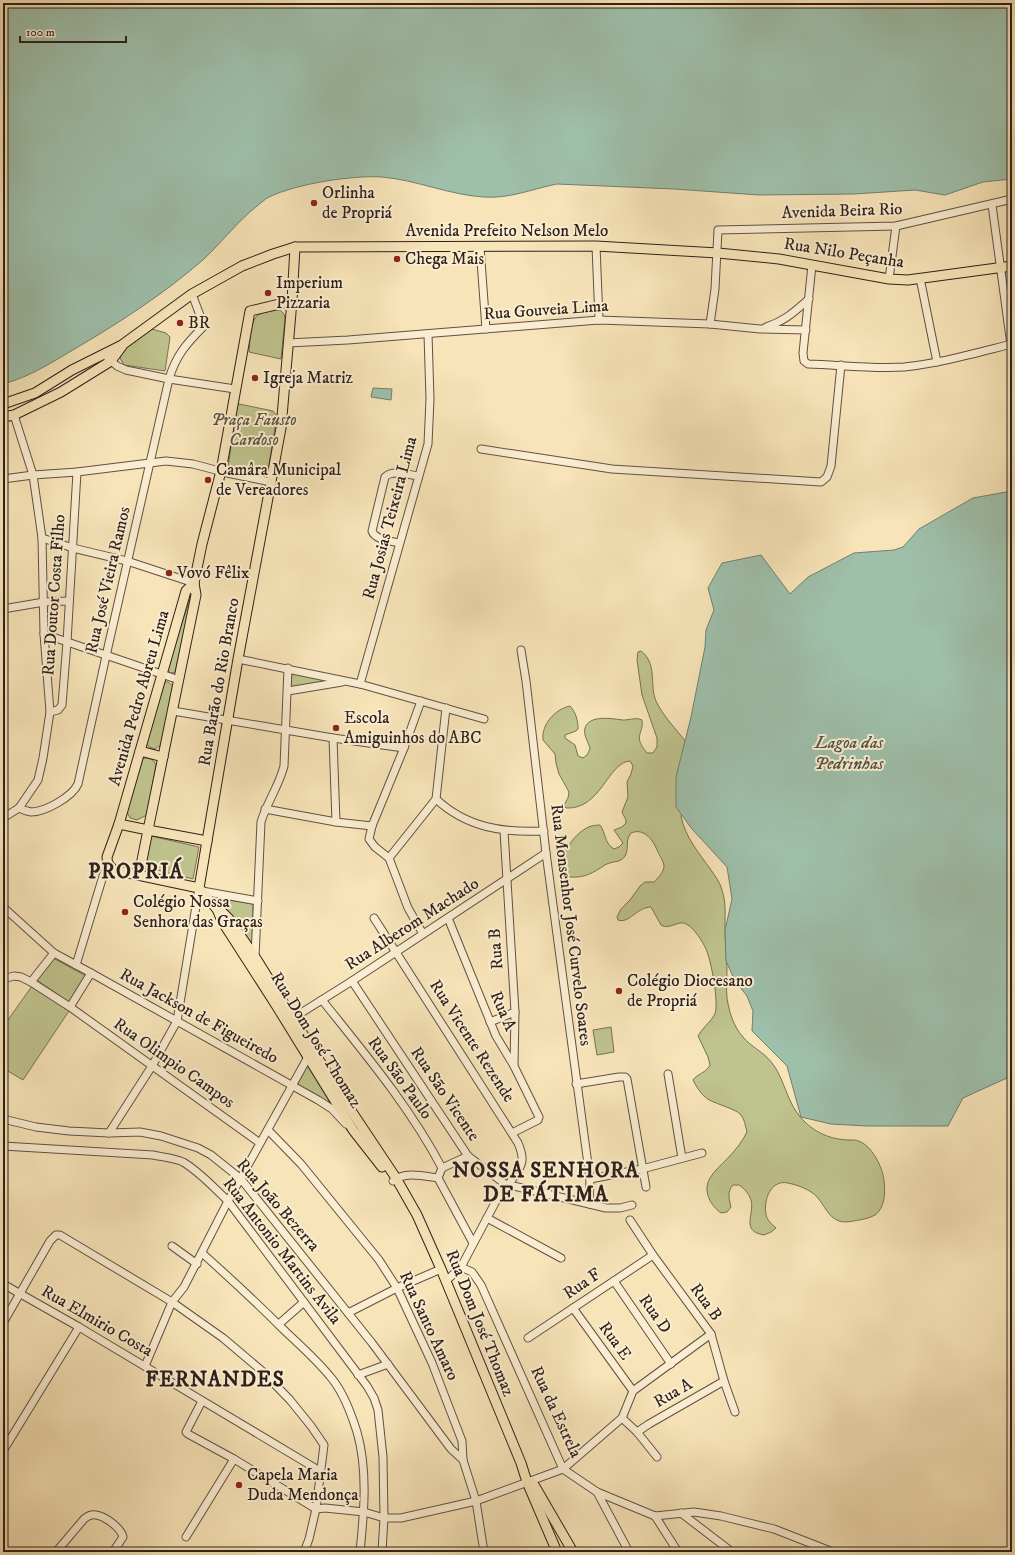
<svg xmlns="http://www.w3.org/2000/svg" width="1015" height="1555" viewBox="0 0 1015 1555" font-family="'IM FELL DW Pica',serif">
  <style>
    .green { fill: #bfc38d; stroke: #767254 }
    .water { fill: #9ebfaa; stroke: #717f70 }
    .lines { fill: none; stroke-linecap: round; stroke-linejoin: round }
    .minor-casing { stroke: #605142; stroke-width: 9 }
    .major-casing { stroke: #2e201a; stroke-width: 11 }
    .minor { stroke: #faedd1; stroke-width: 7 }
    .major { stroke: #f7e4b8; stroke-width: 9 }
    .poi-dot { fill: #8f2418; stroke: #faedd1; stroke-width: 1.5 }
    .labels { text-anchor: middle; dominant-baseline: central; stroke-width: 4; stroke-linejoin: round; paint-order: stroke }
    .poi-label { font-size: 17px; fill: #2e201a; stroke: #faedd1; text-anchor: start }
    .street-label { font-size: 17px; fill: #2e201a; stroke: #faedd1 }
    .park-label { font-size: 17px; font-style: italic; fill: #5a513c; stroke: #faedd1 }
    .water-label { font-size: 18px; font-style: italic; fill: #505045; stroke: #faedd1 }
    .district-label { font-size: 21px; font-weight: bold; letter-spacing: 1px; fill: #2e201a; stroke: #faedd1 }
  </style>
  <rect width="100%" height="100%" fill="#f7e4b8"/>
  <filter id="stains"><feTurbulence type="fractalNoise" baseFrequency=".005" numOctaves="4"/><feColorMatrix values="0 0 0 0 .2 0 0 0 0 .09 0 0 0 0 .02 0 0 0 .5 -.17"/></filter>
  <radialGradient id="worn" r=".72"><stop offset=".6" stop-color="#630" stop-opacity="0"/><stop offset="1" stop-color="#630" stop-opacity=".3"/></radialGradient>
  <g class="green">
    <path d="M276,310H280L284,314L285,319L281,359L249,352C250,343 250,320 258,315C262,312 270,312 276,310Z"/>
    <polygon points="152,329 166,333 170,337 165,371 124,365 120,358 122,351"/>
    <polygon points="239,404 273,411 277,416 267,477 228,467 237,407"/>
    <polygon points="194,586 175,672 171,673 167,670"/>
    <path d="M641,651C658,664 649,685 656,701C663,716 676,729 686,742L683,810L681,816C685,837 699,853 711,870C715,876 720,882 722,890C726,902 725,913 725,926C725,940 726,954 727,968C727,978 726,988 727,998C729,1011 733,1026 743,1037C751,1047 764,1052 772,1063C780,1073 784,1087 789,1098C800,1125 824,1141 853,1140C866,1140 876,1156 880,1166C886,1179 888,1206 875,1215C870,1218 864,1219 859,1220C853,1221 846,1223 839,1221C828,1217 825,1206 817,1197C811,1190 798,1185 788,1183C769,1179 762,1204 767,1218C769,1222 773,1225 776,1228L771,1232L764,1235C740,1231 755,1214 751,1200C749,1194 744,1188 739,1185H733C727,1191 729,1199 731,1207L727,1212L721,1213C711,1206 702,1191 710,1178C714,1171 721,1165 727,1159C735,1151 742,1142 747,1132C745,1125 745,1120 740,1114C737,1111 733,1110 729,1108C709,1100 704,1101 693,1080C697,1074 706,1073 710,1065L708,1057L698,1036C702,1028 711,1022 715,1014C719,1002 711,958 705,947C701,939 695,930 688,925C679,918 670,931 661,925L651,907C637,907 629,924 618,920L617,917L621,909L630,900L640,886L645,882H654C658,878 663,873 664,867C664,861 660,857 658,852C654,842 645,827 631,833C625,841 629,846 626,854C622,864 613,860 605,865C593,873 585,878 570,877C551,866 571,837 585,829C589,826 595,825 600,825C606,833 604,843 614,849L619,847L623,843L614,830L622,827L626,823V820L622,812L628,797L627,782L631,774L633,766L630,761C608,762 601,810 566,808L564,805L568,798L569,792L559,774L556,763L555,754L543,740C541,725 555,709 570,706C576,713 578,720 578,729L576,731L565,735V738L575,745L578,756L583,758L587,755L590,749C589,742 583,736 585,728C589,714 614,719 623,720C630,720 636,717 642,720C644,735 632,735 647,753H653L657,747V738L642,695L637,660L638,652Z"/>
    <polygon points="292,672 334,681 291,688"/>
    <polygon points="166,682 168,682 173,686 161,745 155,749 149,747 146,743 163,684"/>
    <path d="M145,758C151,758 154,760 156,765L147,815L137,820L130,818L127,812L141,760Z"/>
    <polygon points="151,836 199,847 193,879 145,867"/>
    <polygon points="215,898 253,904 253,947"/>
    <polygon points="53,958 86,976 69,1002 37,980"/>
    <polygon points="32,986 69,1011 23,1080 3,1068 3,1027"/>
    <polygon points="611,1027 614,1052 597,1055 593,1030"/>
    <polygon points="308,1063 330,1098 328,1103 297,1085"/>
  </g>
  <g class="water">
    <path d="M3,3H1012V179L983,182L945,195L915,190L854,194L759,195L674,189L557,184C532,189 509,199 484,197C449,195 417,180 382,177C352,175 296,184 269,197C265,199 261,203 257,206C237,222 222,242 204,259C165,293 122,321 78,347C54,361 30,377 3,384Z"/>
    <polygon points="373,388 392,389 391,400 371,397"/>
    <polygon points="1006,492 1012,492 1012,1077 1007,1078 963,1098 948,1126 867,1126 831,1124 801,1117 787,1066 752,1031 753,1011 747,996 735,981 726,961 725,930 732,899 727,867 692,829 676,807 676,777 691,717 705,647 706,630 714,610 708,588 722,563 761,555 790,594 808,577 854,553 894,550 903,547 919,529 973,498"/>
  </g>
  <g class="lines">
    <defs>
      <g id="minor">
        <polyline points="992,205 1011,345"/>
        <polyline points="596,246 599,320"/>
        <polyline points="480,247 486,329"/>
        <path d="M812,265L803,353L804,361L808,364C840,365 872,369 904,367C941,363 976,353 1012,344"/>
        <polyline points="920,278 937,362"/>
        <polyline points="889,279 896,226"/>
        <polyline points="710,324 715,289 718,230 896,226 1012,199"/>
        <path d="M766,327C785,321 794,312 809,299"/>
        <polyline points="288,343 348,340 599,320 710,324 760,329 806,330"/>
        <polyline points="107,357 117,366 126,370 169,379 235,389"/>
        <polyline points="481,449 612,469 821,482 827,477 831,466 841,365"/>
        <polyline points="3,479 33,475 77,472 166,461 193,464 227,473 271,482"/>
        <polyline points="42,538 73,548 127,561 194,583"/>
        <path d="M399,543C391,541 375,540 372,531L385,477C392,469 409,475 418,476"/>
        <polyline points="3,609 44,602 69,601"/>
        <polyline points="44,634 179,680"/>
        <polyline points="521,650 526,681 546,853 590,1179 589,1204"/>
        <polyline points="238,659 360,684 484,719"/>
        <polyline points="360,684 428,444 430,399 428,334"/>
        <polyline points="288,691 342,682"/>
        <polyline points="421,701 404,748 372,826 369,839 375,847 389,858 408,908 423,934"/>
        <polyline points="173,711 333,738 404,748"/>
        <polyline points="50,712 58,710 62,705 67,642 77,472"/>
        <polyline points="333,738 336,822"/>
        <path d="M436,799C467,828 504,833 544,831"/>
        <path d="M19,808C23,810 26,811 31,812C45,812 72,797 78,784L106,656L169,379C176,355 187,343 204,326L192,294"/>
        <polyline points="265,809 336,822 372,826"/>
        <polyline points="3,818 19,808 38,780 43,758 50,712 44,634 42,538 33,475 14,415"/>
        <polyline points="504,831 515,1012 514,1066"/>
        <polyline points="389,858 436,799 446,708"/>
        <polyline points="202,891 258,901"/>
        <polyline points="3,907 54,953 91,973 318,1100 332,1109 346,1124"/>
        <path d="M374,918L518,1143C527,1164 520,1167 509,1184"/>
        <polyline points="448,918 496,1036 514,1066 539,1117 538,1120 512,1133"/>
        <path d="M255,957L261,822C267,802 279,786 284,766L288,668"/>
        <polyline points="76,965 103,876 108,865"/>
        <polyline points="3,979 14,976 21,977 31,982 70,1007 260,1143"/>
        <polyline points="352,981 468,1156 505,1184 606,1208 620,1208 632,1205"/>
        <polyline points="31,982 54,953"/>
        <path d="M322,1000C365,1054 410,1107 442,1168L438,1178"/>
        <polyline points="70,1007 91,973"/>
        <polyline points="293,1018 352,981 546,853"/>
        <polyline points="490,1022 515,1012"/>
        <polyline points="668,1074 682,1158"/>
        <polyline points="576,1084 619,1077 625,1077 627,1079 646,1187"/>
        <polyline points="3,1119 36,1127 69,1131 109,1133 140,1132 161,1136 198,1148 211,1155 241,1179 372,1343 451,1449 463,1460"/>
        <polyline points="268,1130 301,1164 379,1260 397,1288 432,1363 462,1441 463,1460 476,1501 484,1552"/>
        <polyline points="109,1133 152,1066 177,1021 199,888"/>
        <path d="M3,1146L153,1155C162,1157 174,1158 183,1162C200,1172 214,1188 228,1201L367,1386L374,1398L378,1410L383,1457L384,1518L382,1552"/>
        <polyline points="442,1168 468,1156"/>
        <polyline points="438,1178 473,1243"/>
        <polyline points="590,1179 642,1169 702,1153"/>
        <path d="M393,1181C404,1171 424,1176 438,1178"/>
        <polyline points="487,1218 561,1258"/>
        <polyline points="630,1220 653,1255 711,1334 724,1381 735,1412"/>
        <polyline points="172,1246 197,1264"/>
        <path d="M202,1253C231,1279 259,1305 286,1332C302,1347 319,1362 333,1380C343,1393 352,1416 357,1432C368,1470 364,1513 360,1552"/>
        <polyline points="461,1267 472,1272 481,1285 563,1469 597,1492 655,1516 694,1512 721,1516 774,1529 833,1552"/>
        <polyline points="446,1281 461,1267 505,1184"/>
        <polyline points="614,1281 671,1364"/>
        <polyline points="3,1284 79,1327 320,1471"/>
        <polyline points="573,1308 633,1391"/>
        <polyline points="348,1313 397,1288 441,1269"/>
        <polyline points="3,1323 50,1241 56,1235 60,1235 172,1302 223,1338 262,1371 290,1400 311,1426 324,1445 316,1509 309,1539 304,1552"/>
        <polyline points="279,1324 304,1302"/>
        <polyline points="528,1338 653,1255"/>
        <polyline points="145,1366 172,1302 184,1287 228,1201 308,1057"/>
        <polyline points="358,1375 388,1364"/>
        <polyline points="202,1401 186,1432 188,1434 234,1459 316,1509"/>
        <polyline points="622,1418 637,1432 657,1457"/>
        <polyline points="637,1432 649,1424 724,1381"/>
        <polyline points="3,1451 79,1327"/>
        <polyline points="597,1492 629,1552"/>
        <polyline points="316,1509 325,1508 364,1512 384,1518 401,1518 476,1501 563,1469 622,1418 633,1391 711,1334"/>
        <polyline points="681,1513 732,1552"/>
        <polyline points="655,1516 678,1552"/>
        <polyline points="186,1537 234,1459"/>
        <path d="M56,1552L84,1519C88,1516 91,1514 96,1515C105,1516 121,1528 123,1537L113,1552"/>
      </g>
      <g id="major">
        <polyline points="3,404 35,393 72,370 122,345 192,294 242,266 273,254 295,247 596,246 718,253 779,259 889,279 908,280 1012,266"/>
        <polyline points="3,417 14,415 61,392 111,361 122,346"/>
        <path d="M194,583L186,591L119,824L107,857C107,863 109,866 114,870L199,888"/>
        <polyline points="140,751 163,757"/>
        <polyline points="119,824 148,830 139,875"/>
        <polyline points="207,841 148,830 196,595 194,583 202,544 221,471 250,311 292,301"/>
        <polyline points="199,888 216,908 221,911 229,919 255,957 342,1097 396,1178 417,1215 441,1269 521,1463 527,1482 557,1552"/>
        <polyline points="199,888 238,659 281,428 292,301 295,247"/>
        <polyline points="217,909 222,921 276,1005 353,1130 382,1167"/>
        <polyline points="533,1483 573,1552"/>
      </g>
    </defs>
    <use href="#minor" class="minor-casing"/>
    <use href="#major" class="major-casing"/>
    <use href="#minor" class="minor"/>
    <use href="#major" class="major"/>
  </g>
  <g class="poi-dot">
    <circle cx="314" cy="203" r="4"/>
    <circle cx="397" cy="259" r="4"/>
    <circle cx="268" cy="293" r="4"/>
    <circle cx="180" cy="323" r="4"/>
    <circle cx="255" cy="378" r="4"/>
    <circle cx="208" cy="480" r="4"/>
    <circle cx="169" cy="573" r="4"/>
    <circle cx="336" cy="728" r="4"/>
    <circle cx="125" cy="912" r="4"/>
    <circle cx="619" cy="991" r="4"/>
    <circle cx="239" cy="1485" r="4"/>
  </g>
  <g class="labels">
    <g class="poi-label">
      <text x="322" y="193">Orlinha<tspan x="322" dy="20">de Propriá</tspan></text>
      <text x="405" y="259">Chega Mais</text>
      <text x="276" y="283">Imperium<tspan x="276" dy="20">Pizzaria</tspan></text>
      <text x="188" y="323">BR</text>
      <text x="263" y="378">Igreja Matriz</text>
      <text x="216" y="470">Camâra Municipal<tspan x="216" dy="20">de Vereadores</tspan></text>
      <text x="177" y="573">Vovó Fêlix</text>
      <text x="344" y="718">Escola<tspan x="344" dy="20">Amiguinhos do ABC</tspan></text>
      <text x="133" y="902">Colégio Nossa<tspan x="133" dy="20">Senhora das Graças</tspan></text>
      <text x="627" y="981">Colégio Diocesano<tspan x="627" dy="20">de Propriá</tspan></text>
      <text x="247" y="1475">Capela Maria<tspan x="247" dy="20">Duda Mendonça</tspan></text>
    </g>
    <g class="street-label">
      <text transform="translate(842 211) rotate(-2)">Avenida Beira Rio</text>
      <text x="507" y="231">Avenida Prefeito Nelson Melo</text>
      <text transform="translate(844 253) rotate(9)">Rua Nilo Peçanha</text>
      <text transform="translate(546 310) rotate(-4)">Rua Gouveia Lima</text>
      <text transform="translate(390 518) rotate(-75)">Rua Josias Teixeira Lima</text>
      <text transform="translate(108 580) rotate(-77)">Rua José Vieira Ramos</text>
      <text transform="translate(54 595) rotate(-86)">Rua Doutor Costa Filho</text>
      <text transform="translate(219 682) rotate(-80)">Rua Barão do Rio Branco</text>
      <text transform="translate(139 698) rotate(-74)">Avenida Pedro Abreu Lima</text>
      <text transform="translate(412 924) rotate(-33)">Rua Alberom Machado</text>
      <text transform="translate(571 925) rotate(83)">Rua Monsenhor José Curvelo Soares</text>
      <text transform="translate(496 949) rotate(-94)">Rua B</text>
      <text transform="translate(503 1011) rotate(67)">Rua A</text>
      <text transform="translate(199 1016) rotate(29)">Rua Jackson de Figueiredo</text>
      <text transform="translate(316 1040) rotate(58)">Rua Dom José Thomaz</text>
      <text transform="translate(472 1041) rotate(57)">Rua Vicente Rezende</text>
      <text transform="translate(174 1063) rotate(35)">Rua Olimpio Campos</text>
      <text transform="translate(400 1078) rotate(54)">Rua São Paulo</text>
      <text transform="translate(445 1094) rotate(56)">Rua São Vicente</text>
      <text transform="translate(278 1205) rotate(49)">Rua João Bezerra</text>
      <text transform="translate(282 1251) rotate(52)">Rua Antonio Martins Avila</text>
      <text transform="translate(582 1284) rotate(-34)">Rua F</text>
      <text transform="translate(706 1302) rotate(54)">Rua B</text>
      <text transform="translate(655 1314) rotate(55)">Rua D</text>
      <text transform="translate(97 1321) rotate(30)">Rua Elmirio Costa</text>
      <text transform="translate(480 1323) rotate(68)">Rua Dom José Thomaz</text>
      <text transform="translate(429 1326) rotate(65)">Rua Santo Amaro</text>
      <text transform="translate(615 1341) rotate(54)">Rua E</text>
      <text transform="translate(673 1393) rotate(-30)">Rua A</text>
      <text transform="translate(556 1412) rotate(65)">Rua da Estrela</text>
    </g>
    <g class="park-label">
      <text x="254" y="420">Praça Fausto<tspan x="254" dy="20">Cardoso</tspan></text>
    </g>
    <g class="water-label">
      <text x="849" y="743">Lagoa das<tspan x="849" dy="21">Pedrinhas</tspan></text>
    </g>
    <g class="district-label">
      <text x="136" y="872">PROPRIÁ</text>
      <text x="546" y="1171">NOSSA SENHORA<tspan x="546" dy="24">DE FÁTIMA</tspan></text>
      <text x="215" y="1380">FERNANDES</text>
    </g>
  </g>
  <rect width="1015" height="1555" fill="none" stroke="#f7e4b8" stroke-width="16"/>
  <rect x="4" y="4" width="1007" height="1547" fill="none" stroke="#2e201a" stroke-width="2"/>
  <rect x="8" y="8" width="999" height="1539" fill="none" stroke="#2e201a"/>
  <path d="M20 36v6h106v-6" fill="none" stroke="#2e201a" stroke-width="2"/>
  <text x="26" y="36" font-size="12" fill="#2e201a" stroke="#faedd1" stroke-width="3" paint-order="stroke">100 m</text>
  <rect width="100%" height="100%" filter="url(#stains)"/>
  <rect width="100%" height="100%" fill="url(#worn)"/>
</svg>
